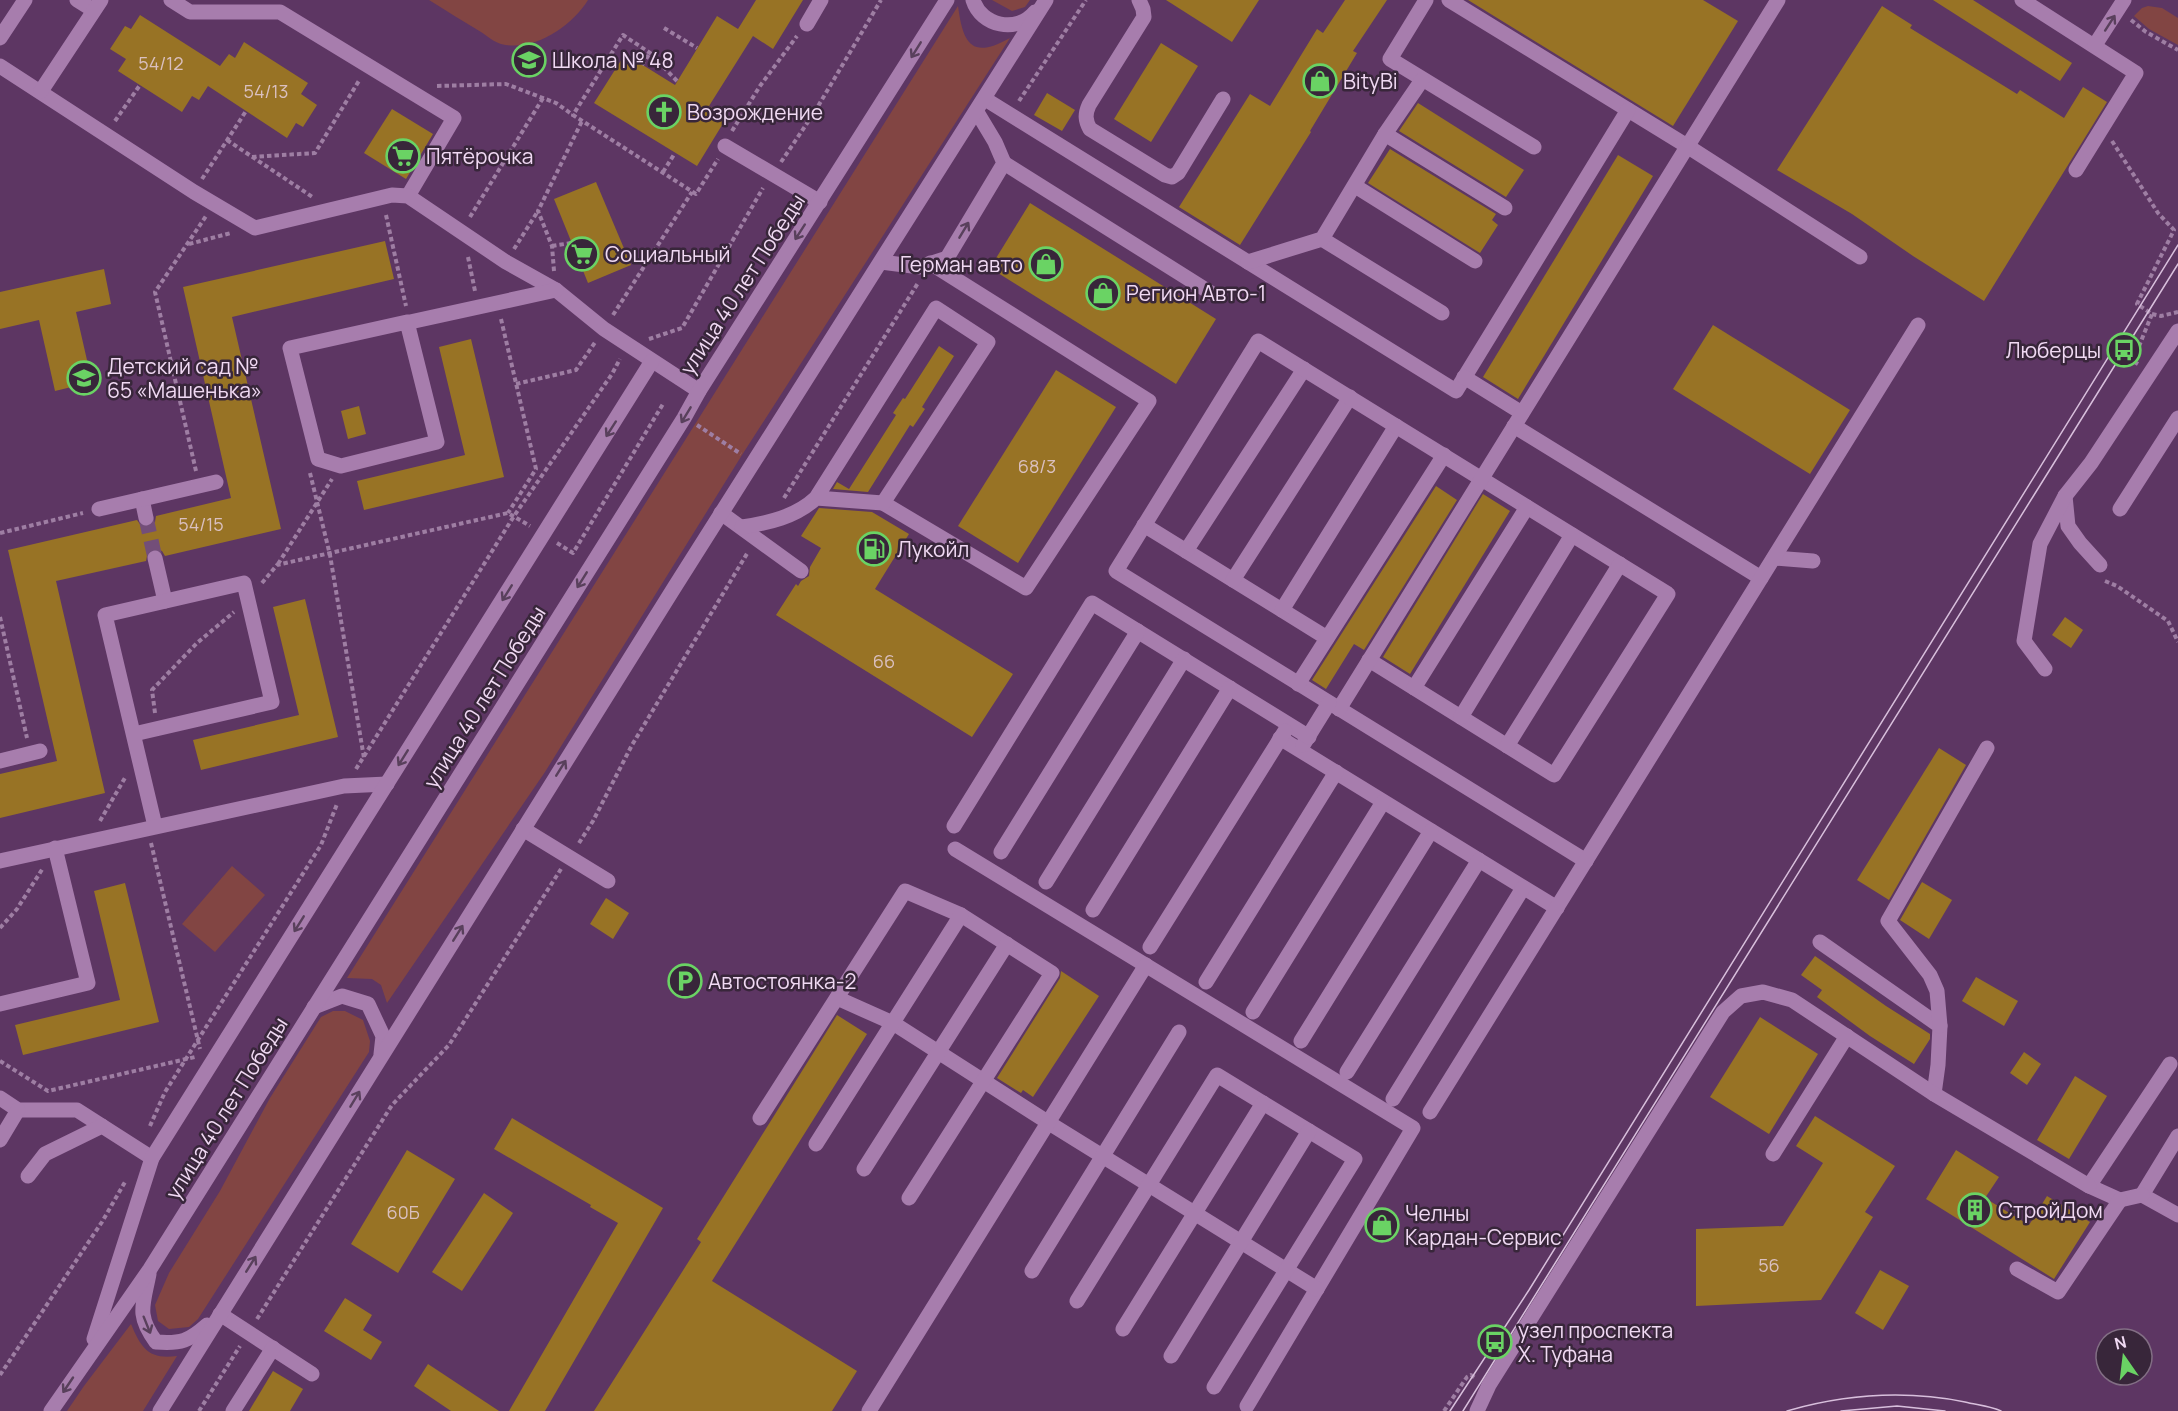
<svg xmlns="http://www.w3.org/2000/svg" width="2178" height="1411" viewBox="0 0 2178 1411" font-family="Manrope,sans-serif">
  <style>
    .green { fill: #824543 }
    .building { fill: #987325 }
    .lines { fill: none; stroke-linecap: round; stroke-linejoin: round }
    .minor-tunnel { stroke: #734e79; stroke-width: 15; stroke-dasharray: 15 8; stroke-linecap: butt }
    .path { stroke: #9e7ea3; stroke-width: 4; stroke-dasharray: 4.5 3; stroke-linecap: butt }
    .minor { stroke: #a77dad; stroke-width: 15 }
    .tram { stroke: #d8bfdc; stroke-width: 1.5 }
    .oneway { stroke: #59405c }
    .labels { text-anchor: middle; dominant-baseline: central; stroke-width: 5; stroke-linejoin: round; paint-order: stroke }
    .number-label { font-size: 18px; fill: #dac0c0 }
    .poi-label { font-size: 21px; fill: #f0d9f3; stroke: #38263a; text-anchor: start }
    .street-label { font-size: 21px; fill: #f0d9f3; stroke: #38263a }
  </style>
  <rect width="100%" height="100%" fill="#5d3663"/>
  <g class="green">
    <path d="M429,0H588C571,27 534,52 501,44C494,42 487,36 481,32C464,22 447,11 429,0Z"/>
    <polygon points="992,0 1030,0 1025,7 1012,11"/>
    <path d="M958,6C963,43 971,60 1010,38L742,455L545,772L387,1003L381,985L372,979L347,978Z"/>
    <polygon points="2148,6 2162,8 2178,18 2178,45 2149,29 2134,16 2142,8"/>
    <polygon points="232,866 265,895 215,952 182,924"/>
    <polygon points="333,1011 345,1011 363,1020 370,1041 369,1052 198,1319 189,1327 169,1329 158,1321 155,1305 169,1273 220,1191 270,1098 321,1017"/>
    <path d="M131,1324C141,1348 149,1360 177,1356L143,1411H67L84,1386Z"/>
  </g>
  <g class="building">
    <polygon points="756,0 803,0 773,49 753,36 709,106 727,117 697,166 594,103 625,54 675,85 717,16 738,29"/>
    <polygon points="1166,0 1259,0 1232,42"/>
    <polygon points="1345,0 1387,0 1353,51 1357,53 1310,131 1311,132 1240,245 1179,207 1250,94 1270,106 1317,29 1323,33"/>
    <polygon points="1468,0 1703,0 1738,21 1673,126"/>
    <polygon points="1933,0 1973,0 2072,63 2060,81"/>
    <polygon points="1882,6 1912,25 1910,28 2017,94 2020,90 2064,118 2083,87 2107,102 1984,301 1913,256 1852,214 1777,170"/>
    <polygon points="140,15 220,66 229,54 235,58 244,42 308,83 301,94 317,105 303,127 296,123 287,138 208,86 199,100 192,96 182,112 118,71 126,59 110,49 125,26 131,29"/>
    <polygon points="1161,43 1198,66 1151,142 1114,119"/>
    <polygon points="1047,93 1075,110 1062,131 1034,115"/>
    <polygon points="1418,103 1524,170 1506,197 1399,131"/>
    <polygon points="392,109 433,134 406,179 364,153"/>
    <polygon points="1390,149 1496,214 1492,220 1498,225 1480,253 1368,183"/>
    <polygon points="1618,155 1653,176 1518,399 1483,377"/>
    <polygon points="596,182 631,265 588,283 554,199"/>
    <polygon points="1030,203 1216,319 1176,384 990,268"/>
    <polygon points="385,241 394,279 232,317 281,529 165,556 162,551 153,548 148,551 146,561 56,581 105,793 0,818 0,774 57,761 8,550 137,520 142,527 149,527 155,522 156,516 231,498 183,287"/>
    <polygon points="104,269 111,304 76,312 92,382 55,391 39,320 0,329 0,292"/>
    <polygon points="1713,325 1850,410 1810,474 1673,389"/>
    <polygon points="471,339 504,477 364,510 357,481 465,455 439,347"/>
    <polygon points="939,346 954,356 922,407 925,409 913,427 910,425 868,492 833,489 837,482 849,489 896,415 893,413 903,398 905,399"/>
    <polygon points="1056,370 1116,407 1018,563 958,526"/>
    <polygon points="359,406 366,434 348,439 341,411"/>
    <polygon points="1436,486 1457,500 1364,650 1354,644 1326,689 1312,680"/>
    <polygon points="1483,494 1510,511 1410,674 1383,657"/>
    <polygon points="819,508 872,512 909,534 875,589 1013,674 972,737 776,615 796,584 798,586 801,581 809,576 810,567 821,548 801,536"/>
    <polygon points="305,599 338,737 201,770 193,740 299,715 273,607"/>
    <polygon points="2065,617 2083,630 2071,648 2052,635"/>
    <polygon points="1939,748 1966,765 1889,900 1857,880"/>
    <polygon points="1922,882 1952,900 1929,939 1900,920"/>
    <polygon points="125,883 159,1022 23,1055 15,1025 120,1000 94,891"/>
    <polygon points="606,898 629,913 613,939 590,924"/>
    <polygon points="1815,956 1886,1006 1930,1034 1930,1039 1914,1064 1870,1036 1817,997 1822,990 1801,975"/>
    <polygon points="1061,971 1099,996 1033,1097 1023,1090 1021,1093 997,1078 1060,978"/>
    <polygon points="1976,977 2018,1001 2004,1026 1962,1001"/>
    <polygon points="837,1015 867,1034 712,1281 857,1371 832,1411 594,1411 701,1242 697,1239"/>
    <polygon points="1760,1017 1818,1054 1769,1134 1710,1097"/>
    <polygon points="2024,1052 2041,1064 2027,1085 2010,1073"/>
    <polygon points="2075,1076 2107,1096 2069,1159 2037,1140"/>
    <polygon points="1815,1116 1895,1166 1865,1212 1873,1217 1821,1300 1696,1306 1696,1229 1783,1226 1823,1163 1796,1146"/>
    <polygon points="512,1118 663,1208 545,1411 509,1411 618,1223 590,1207 591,1205 494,1149"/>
    <polygon points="407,1150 455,1179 398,1273 351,1244"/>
    <polygon points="1956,1150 1999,1177 1985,1198 2029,1225 2047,1196 2090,1222 2054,1279 1926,1199"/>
    <polygon points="484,1193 513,1213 462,1291 432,1272"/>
    <polygon points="1880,1270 1909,1286 1883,1330 1855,1313"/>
    <polygon points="345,1298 372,1315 363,1330 382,1342 371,1360 324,1331"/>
    <polygon points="428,1364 499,1411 451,1411 414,1386"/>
    <polygon points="273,1371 303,1389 290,1411 249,1411"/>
  </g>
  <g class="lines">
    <polyline class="minor-tunnel" points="146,518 155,558"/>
    <g class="path">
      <polyline points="2131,20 2146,32 2178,50"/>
      <polyline points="664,28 697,48"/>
      <polyline points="642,65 650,53"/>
      <polyline points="677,81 650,53 623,35 573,115 696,194 718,159"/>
      <polyline points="437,86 506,84 556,103 573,115"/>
      <polyline points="1019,101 1086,0"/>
      <polyline points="115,121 140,85"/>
      <polyline points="732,131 760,86 797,36"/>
      <polyline points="227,140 314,198"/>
      <polyline points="2112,141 2158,213 2174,230 2137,304 2152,314 2133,361 2138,364"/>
      <polyline points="252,157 315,153 360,79"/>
      <polyline points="781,162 814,113 881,0"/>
      <polyline points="663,172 675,153"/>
      <polyline points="202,179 246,111"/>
      <polyline points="386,215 406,306"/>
      <polyline points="470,217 543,98"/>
      <polyline points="189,244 231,233"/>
      <polyline points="552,246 571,243"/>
      <polyline points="514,249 538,211"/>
      <polyline points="468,257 475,291"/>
      <polyline points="554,271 552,246 538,211 582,121"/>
      <polyline points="2152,314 2161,316 2178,312"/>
      <polyline points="613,315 692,192"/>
      <polyline points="501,319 536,469 508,513"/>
      <polyline points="649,339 682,328 763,188"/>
      <polyline points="516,384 576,370 596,341"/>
      <polyline points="697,425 741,454"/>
      <polyline points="196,471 155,292 206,216"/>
      <polyline points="310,473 330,555 364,758"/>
      <polyline points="784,498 918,283"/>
      <polyline points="0,533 83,513"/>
      <polyline points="557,543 573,553 663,404"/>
      <polyline points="278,564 332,479"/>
      <polyline points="2105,581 2117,586 2168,621 2178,642"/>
      <polyline points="262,583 277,565 508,513 530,526"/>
      <polyline points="0,617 27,738"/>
      <polyline points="155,713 152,690 197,643 234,612"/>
      <polyline points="356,769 514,516 612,374 620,359"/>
      <polyline points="100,821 126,776"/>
      <polyline points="151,843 200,1049"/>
      <polyline points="579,843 593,821 632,745 748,552"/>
      <polyline points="0,928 17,909 43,868"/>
      <polyline points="0,1061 48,1091 195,1057"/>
      <polyline points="150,1126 165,1092 321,845 337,804"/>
      <polyline points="257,1319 392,1105 449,1045 561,869"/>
      <polyline points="0,1375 102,1222 125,1182"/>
      <polyline points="199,1411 240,1346"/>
      <polyline points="1444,1411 1467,1377 1471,1375 1475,1378"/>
    </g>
    <g class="minor">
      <polyline points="77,0 93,10"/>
      <polyline points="171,0 190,12 280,12 454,118 408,196"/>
      <path d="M973,0C981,26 1017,34 1035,12"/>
      <path d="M1139,0L1143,9L1144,17L1089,105C1085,114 1085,120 1090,129L1165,175L1172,177L1178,173L1223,99"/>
      <polyline points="1426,0 1390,59 1534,147"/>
      <polyline points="1449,0 1687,146 1860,257"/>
      <polyline points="2022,0 2136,73 2076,170"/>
      <polyline points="807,24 821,0"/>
      <polyline points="0,38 25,0"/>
      <polyline points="2095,45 2124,0"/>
      <polyline points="0,66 194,192 255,228 392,195 408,196 506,262 556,290 604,329 699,391"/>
      <polyline points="41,91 101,0"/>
      <polyline points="985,99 1456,391 1628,110"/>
      <polyline points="1385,134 1505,208"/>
      <polyline points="725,146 820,202"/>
      <polyline points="1004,163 1211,293"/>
      <polyline points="1355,186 1475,261"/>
      <polyline points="1322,239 1442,313"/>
      <polyline points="881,262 920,267 947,258 1004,163 995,142 977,112"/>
      <polyline points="1248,262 1322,239 1385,134 1422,80"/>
      <polyline points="407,322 437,442 341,466 318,459 290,348 407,322 410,322 556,290"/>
      <polyline points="1464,377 1522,413"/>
      <polyline points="1514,426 1761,578"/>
      <polyline points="2065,496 2068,526 2080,543 2100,565"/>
      <polyline points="142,499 146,518"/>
      <polyline points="883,503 1026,588 1149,401 930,263"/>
      <polyline points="99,509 216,482"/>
      <polyline points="2120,509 2178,418"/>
      <polyline points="721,513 801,571"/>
      <polyline points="1144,525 1327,638"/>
      <path d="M742,527C768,523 796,517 816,498L936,308L988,342L883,503L816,498"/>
      <polyline points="1186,551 1304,369"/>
      <polyline points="155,558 165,601"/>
      <polyline points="1774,558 1813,561"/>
      <polyline points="1233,580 1350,397"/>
      <polyline points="1282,610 1396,426"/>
      <polyline points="1369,660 1554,775 1668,594 1258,341 1116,571 1586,861"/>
      <polyline points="2045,669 2024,641 2040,544 2065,496 2091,463 2178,331"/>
      <polyline points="1298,684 1444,455"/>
      <polyline points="1414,688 1527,507"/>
      <polyline points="1339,709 1778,0"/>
      <polyline points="1461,717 1572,535"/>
      <polyline points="134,734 272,702 244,583 105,615 155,826"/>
      <polyline points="1280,738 1557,908"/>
      <polyline points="1303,745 1329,703"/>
      <polyline points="1507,746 1620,564"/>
      <polyline points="0,761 40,751"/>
      <polyline points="954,826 1092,603 1309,737"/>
      <polyline points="523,829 608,881"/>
      <polyline points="955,849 1413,1128 1247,1406"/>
      <polyline points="1001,852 1138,631"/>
      <polyline points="0,861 344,786 387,784"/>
      <polyline points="1046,882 1184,659"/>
      <polyline points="1093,910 1230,688"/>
      <polyline points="1820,942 1940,1026 1938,1065 1934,1094"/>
      <polyline points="1150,947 1285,731"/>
      <polyline points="1206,982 1336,772"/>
      <polyline points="837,998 893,1023 1049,1123 1317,1289"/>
      <polyline points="0,1004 88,983 55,848"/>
      <polyline points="314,1007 342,996 368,1004 383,1036 381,1054"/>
      <polyline points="1253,1012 1383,802"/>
      <polyline points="1940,1026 1937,991 1930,975 1888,921 1987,748"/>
      <polyline points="1301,1041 1431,831"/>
      <polyline points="1347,1072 1479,860"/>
      <polyline points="0,1098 18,1110 77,1110 102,1126"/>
      <polyline points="1393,1099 1523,888"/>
      <polyline points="1430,1112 1918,325"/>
      <polyline points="760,1118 905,891 961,915 1052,973 909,1198"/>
      <polyline points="2178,1136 2142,1195 2178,1215"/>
      <polyline points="0,1140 18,1110"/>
      <polyline points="816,1144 961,915"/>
      <polyline points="1773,1154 1847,1036"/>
      <polyline points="864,1169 1007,944"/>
      <polyline points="28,1176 45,1154 102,1126 152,1158"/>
      <polyline points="2142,1195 2120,1200 2089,1186 2170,1064"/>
      <polyline points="2017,1269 2058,1292 2120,1200"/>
      <polyline points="1032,1271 1179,1032"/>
      <path d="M149,1274C143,1305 136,1315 156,1342C181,1344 189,1341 207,1325"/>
      <polyline points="1077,1301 1217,1075 1355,1159 1214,1387"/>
      <polyline points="220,1314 312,1374"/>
      <polyline points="1123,1329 1263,1103"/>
      <polyline points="94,1339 152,1158 652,361"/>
      <polyline points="1171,1356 1309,1131"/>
      <polyline points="51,1411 150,1269 684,418 699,391 947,0"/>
      <polyline points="160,1411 674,588 1046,0"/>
      <polyline points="233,1411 273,1348"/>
      <polyline points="869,1411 1146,965"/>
      <polyline points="1477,1411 1489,1385 1723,1012 1741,996 1763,992 1792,1000 1934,1094 2089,1186"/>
    </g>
    <g class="tram">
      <polyline points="1450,1411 1529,1290 2178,245"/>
      <polyline points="1463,1411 2178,264"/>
      <path d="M1787,1411C1846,1394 1905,1390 1965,1402C1977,1405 1990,1406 2001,1411"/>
      <polyline points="1841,1411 1897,1406 1945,1411"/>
    </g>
  </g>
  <defs><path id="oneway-shaft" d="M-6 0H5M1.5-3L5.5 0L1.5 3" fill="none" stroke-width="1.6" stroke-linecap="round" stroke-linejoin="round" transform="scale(1.5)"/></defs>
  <g class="oneway">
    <use href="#oneway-shaft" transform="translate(2110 23) rotate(-57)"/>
    <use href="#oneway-shaft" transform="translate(916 50) rotate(122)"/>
    <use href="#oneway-shaft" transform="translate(964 230) rotate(-59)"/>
    <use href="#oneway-shaft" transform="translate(800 232) rotate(123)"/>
    <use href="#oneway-shaft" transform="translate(686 415) rotate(121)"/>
    <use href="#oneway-shaft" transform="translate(611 429) rotate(123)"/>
    <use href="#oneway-shaft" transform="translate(582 580) rotate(122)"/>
    <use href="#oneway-shaft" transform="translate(507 593) rotate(122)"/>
    <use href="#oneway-shaft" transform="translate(403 758) rotate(122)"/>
    <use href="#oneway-shaft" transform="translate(561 768) rotate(-58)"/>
    <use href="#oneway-shaft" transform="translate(299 924) rotate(122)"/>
    <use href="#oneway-shaft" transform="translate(458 933) rotate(-58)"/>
    <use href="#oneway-shaft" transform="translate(355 1099) rotate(-59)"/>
    <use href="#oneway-shaft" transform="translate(251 1264) rotate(-58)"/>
    <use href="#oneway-shaft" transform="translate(147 1325) rotate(68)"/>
    <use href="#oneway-shaft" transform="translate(68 1385) rotate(124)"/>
  </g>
  <defs>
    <symbol id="school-ring" viewBox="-11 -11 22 22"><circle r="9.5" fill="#38263a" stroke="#6ad364" stroke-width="1.5"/><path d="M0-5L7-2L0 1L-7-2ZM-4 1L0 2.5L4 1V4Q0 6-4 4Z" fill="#6ad364"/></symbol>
    <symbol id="shop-ring" viewBox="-11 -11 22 22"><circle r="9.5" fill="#38263a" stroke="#6ad364" stroke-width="1.5"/><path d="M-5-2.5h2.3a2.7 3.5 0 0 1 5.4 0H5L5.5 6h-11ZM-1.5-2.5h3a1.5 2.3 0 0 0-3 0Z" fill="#6ad364"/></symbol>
    <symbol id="church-ring" viewBox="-11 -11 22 22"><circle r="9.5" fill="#38263a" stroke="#6ad364" stroke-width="1.5"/><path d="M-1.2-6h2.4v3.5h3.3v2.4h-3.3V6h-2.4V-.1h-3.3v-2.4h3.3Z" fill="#6ad364"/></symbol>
    <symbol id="supermarket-ring" viewBox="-11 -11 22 22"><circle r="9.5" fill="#38263a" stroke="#6ad364" stroke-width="1.5"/><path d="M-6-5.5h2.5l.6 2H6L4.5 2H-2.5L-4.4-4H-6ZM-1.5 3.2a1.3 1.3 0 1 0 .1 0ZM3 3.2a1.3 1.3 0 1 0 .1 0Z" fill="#6ad364"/></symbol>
    <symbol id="bus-ring" viewBox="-11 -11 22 22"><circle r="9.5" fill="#38263a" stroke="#6ad364" stroke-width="1.5"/><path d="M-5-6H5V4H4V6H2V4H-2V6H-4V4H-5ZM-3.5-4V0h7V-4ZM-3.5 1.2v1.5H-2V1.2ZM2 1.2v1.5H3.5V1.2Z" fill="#6ad364"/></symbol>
    <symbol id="fuel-ring" viewBox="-11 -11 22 22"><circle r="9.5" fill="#38263a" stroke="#6ad364" stroke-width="1.5"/><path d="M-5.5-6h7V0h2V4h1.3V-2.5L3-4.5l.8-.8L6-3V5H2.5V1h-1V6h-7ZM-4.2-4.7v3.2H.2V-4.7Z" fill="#6ad364"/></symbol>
    <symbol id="parking-ring" viewBox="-11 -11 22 22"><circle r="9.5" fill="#38263a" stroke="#6ad364" stroke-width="1.5"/><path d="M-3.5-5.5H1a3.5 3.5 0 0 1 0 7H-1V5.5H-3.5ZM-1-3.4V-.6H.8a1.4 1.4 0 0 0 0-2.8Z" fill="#6ad364"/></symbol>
    <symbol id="building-ring" viewBox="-11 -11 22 22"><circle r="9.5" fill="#38263a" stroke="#6ad364" stroke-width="1.5"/><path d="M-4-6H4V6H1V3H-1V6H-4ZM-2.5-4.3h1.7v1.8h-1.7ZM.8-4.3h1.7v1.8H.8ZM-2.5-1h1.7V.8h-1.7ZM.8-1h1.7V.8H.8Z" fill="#6ad364"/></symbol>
  </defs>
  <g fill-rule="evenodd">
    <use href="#school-ring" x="510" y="41" width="38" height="38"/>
    <use href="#shop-ring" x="1301" y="62" width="38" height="38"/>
    <use href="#church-ring" x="645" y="93" width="38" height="38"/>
    <use href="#supermarket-ring" x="384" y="137" width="38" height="38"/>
    <use href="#supermarket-ring" x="563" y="235" width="38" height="38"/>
    <use href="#shop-ring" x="1027" y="245" width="38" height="38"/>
    <use href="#shop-ring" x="1084" y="274" width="38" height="38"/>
    <use href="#bus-ring" x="2105" y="331" width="38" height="38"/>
    <use href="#school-ring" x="65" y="359" width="38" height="38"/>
    <use href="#fuel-ring" x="855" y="530" width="38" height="38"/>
    <use href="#parking-ring" x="666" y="962" width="38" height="38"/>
    <use href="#building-ring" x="1956" y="1191" width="38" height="38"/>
    <use href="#shop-ring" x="1363" y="1206" width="38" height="38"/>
    <use href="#bus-ring" x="1476" y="1323" width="38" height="38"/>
  </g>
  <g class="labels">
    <g class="number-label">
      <text x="161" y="63">54/12</text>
      <text x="266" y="91">54/13</text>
      <text x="1037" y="466">68/3</text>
      <text x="201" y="524">54/15</text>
      <text x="884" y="661">66</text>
      <text x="403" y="1212">60Б</text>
      <text x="1769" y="1265">56</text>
    </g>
    <g class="poi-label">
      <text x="552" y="60">Школа № 48</text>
      <text x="1343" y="81">BityBi</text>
      <text x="687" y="112">Возрождение</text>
      <text x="426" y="156">Пятёрочка</text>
      <text x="605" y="254">Социальный</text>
      <text x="1023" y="264" text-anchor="end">Герман авто</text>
      <text x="1126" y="293">Регион Авто-1</text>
      <text x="2101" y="350" text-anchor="end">Люберцы</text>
      <text x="107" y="366">Детский сад №<tspan x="107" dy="24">65 «Машенька»</tspan></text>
      <text x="897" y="549">Лукойл</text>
      <text x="708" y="981">Автостоянка-2</text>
      <text x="1998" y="1210">СтройДом</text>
      <text x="1405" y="1213">Челны<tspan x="1405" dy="24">Кардан-Сервис</tspan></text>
      <text x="1518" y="1330">узел проспекта<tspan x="1518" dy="24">Х. Туфана</tspan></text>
    </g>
    <g class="street-label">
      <text transform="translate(742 284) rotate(-57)">улица 40 лет Победы</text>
      <text transform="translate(484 697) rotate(-58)">улица 40 лет Победы</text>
      <text transform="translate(226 1108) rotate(-58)">улица 40 лет Победы</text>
    </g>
  </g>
  <g transform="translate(2124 1357) rotate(346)"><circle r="28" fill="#38263a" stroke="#826e84" stroke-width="1.5"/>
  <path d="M0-4.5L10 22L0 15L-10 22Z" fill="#6ad364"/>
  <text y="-9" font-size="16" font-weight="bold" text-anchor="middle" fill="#f0d9f3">N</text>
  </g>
</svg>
